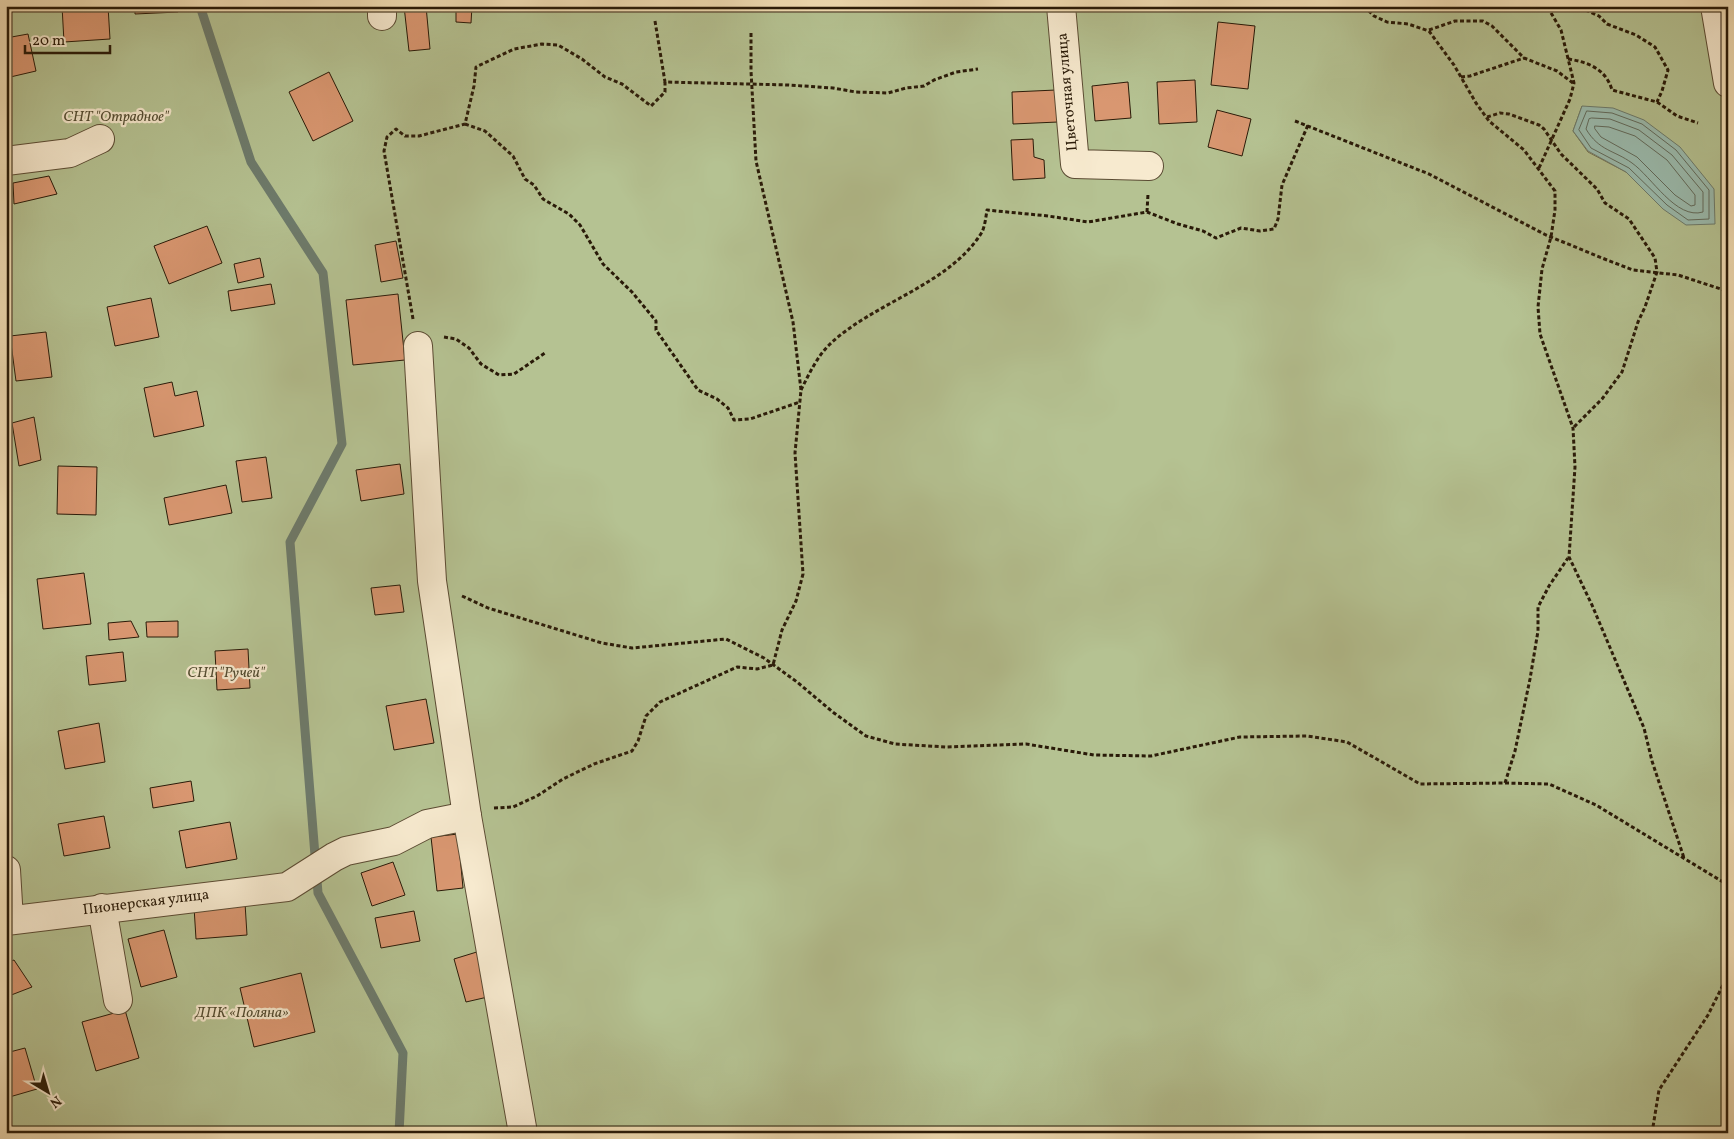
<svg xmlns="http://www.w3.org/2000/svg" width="1734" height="1139" viewBox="0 0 1734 1139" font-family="Vollkorn,serif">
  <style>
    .green { fill: #b5c292; stroke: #6f6e4d; fill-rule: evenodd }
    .water { fill: #9bbcaf; stroke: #6d7b6c }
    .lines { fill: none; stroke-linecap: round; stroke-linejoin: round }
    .shore { stroke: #626b5c; stroke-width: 1 }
    .stream { stroke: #6d7b6c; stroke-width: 9 }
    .building { fill: #d99771; stroke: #291a08 }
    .minor-casing { stroke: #5b4b33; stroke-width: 30 }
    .path { stroke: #291a08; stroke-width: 3; stroke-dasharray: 4 2.5; stroke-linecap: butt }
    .minor { stroke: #f7eacf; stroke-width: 28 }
    .labels { text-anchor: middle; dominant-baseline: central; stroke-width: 4.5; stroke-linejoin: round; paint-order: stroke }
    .street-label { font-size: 15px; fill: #291a08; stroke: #f7eacf }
    .park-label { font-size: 15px; font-style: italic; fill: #534c31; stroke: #f7eacf }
  </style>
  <rect width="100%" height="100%" fill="#f2deb5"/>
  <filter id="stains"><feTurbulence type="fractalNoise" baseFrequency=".004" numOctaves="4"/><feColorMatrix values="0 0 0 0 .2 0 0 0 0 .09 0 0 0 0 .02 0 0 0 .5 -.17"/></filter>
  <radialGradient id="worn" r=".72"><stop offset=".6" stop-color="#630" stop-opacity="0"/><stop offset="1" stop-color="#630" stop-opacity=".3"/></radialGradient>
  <path class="green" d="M6,6H1728V1133H6ZM1582,106L1663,209L1626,172L1588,152L1573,131Z"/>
  <polygon class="water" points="1582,106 1613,108 1644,120 1680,147 1714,189 1715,224 1686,225 1663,209 1626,172 1588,151 1573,131"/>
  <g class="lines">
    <g class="shore">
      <polygon points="1587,111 1612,113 1642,124 1676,150 1709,190 1709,219 1688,220 1667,205 1629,168 1591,148 1579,130"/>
      <path d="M1592,118L1610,119L1639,130L1672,155L1703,192V212C1676,220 1652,177 1632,163C1614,150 1599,151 1586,129L1589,119Z"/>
      <polygon points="1595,126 1609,127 1635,136 1667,160 1695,195 1695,205 1691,206 1675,195 1637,157 1601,137 1595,129"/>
    </g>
    <polyline class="stream" points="200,6 251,162 323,273 342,444 290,542 318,893 403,1053 399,1133"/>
  </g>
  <g class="building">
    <polygon points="62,6 108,6 110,39 64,42"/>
    <polygon points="135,6 178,6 178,12 135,14"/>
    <polygon points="404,6 426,6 430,49 409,51"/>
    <polygon points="456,6 472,6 471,23 456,22"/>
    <polygon points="1218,22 1255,26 1248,89 1211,85"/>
    <polygon points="28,34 36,71 6,78 6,38"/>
    <polygon points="329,72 353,121 313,141 289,92"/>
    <polygon points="1195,80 1197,122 1159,124 1157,82"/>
    <polygon points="1128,82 1131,118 1095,121 1092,86"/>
    <polygon points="1056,90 1058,122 1013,124 1012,92"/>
    <polygon points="1217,110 1251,119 1242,156 1208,147"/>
    <polygon points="1033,139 1034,157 1044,160 1045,178 1013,180 1011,140"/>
    <polygon points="49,176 57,194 14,204 13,183"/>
    <polygon points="207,226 222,263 169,284 154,246"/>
    <polygon points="396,241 403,278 381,282 375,245"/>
    <polygon points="260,258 264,277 238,283 234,264"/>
    <polygon points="271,284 275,304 231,311 228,291"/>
    <polygon points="398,294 405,360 353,365 346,300"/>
    <polygon points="151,298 159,337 115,346 107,307"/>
    <polygon points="46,332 52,377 16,381 10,336"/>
    <polygon points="172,382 175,396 197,391 204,426 154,437 144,388"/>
    <polygon points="34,417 41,460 19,466 12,423"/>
    <polygon points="266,457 272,498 242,502 236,461"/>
    <polygon points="400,464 404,494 361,501 356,470"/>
    <polygon points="58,466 97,467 96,515 57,514"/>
    <polygon points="226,485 232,513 169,525 164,498"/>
    <polygon points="84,573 91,624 43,629 37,579"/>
    <polygon points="400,585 404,612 375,615 371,588"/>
    <polygon points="131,621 139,637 109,640 108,623"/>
    <polygon points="178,621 178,637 147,637 146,622"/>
    <polygon points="248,649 250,688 217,690 215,651"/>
    <polygon points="123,652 126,681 89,685 86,656"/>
    <polygon points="426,699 434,743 394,750 386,706"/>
    <polygon points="99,723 105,762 65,769 58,731"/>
    <polygon points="191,781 194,801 153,808 150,788"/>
    <polygon points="104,816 110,848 64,856 58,824"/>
    <polygon points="230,822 237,859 186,868 179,831"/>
    <polygon points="458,834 463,888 437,891 431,837"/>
    <polygon points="393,862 405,895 372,906 361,873"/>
    <polygon points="245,903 247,935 196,939 194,907"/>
    <polygon points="414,911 420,941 381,948 375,918"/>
    <polygon points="164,930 177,977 141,987 128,939"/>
    <polygon points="480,951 492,996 466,1002 454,959"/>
    <polygon points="14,960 32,987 6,997 6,963"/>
    <polygon points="301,973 315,1032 254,1047 240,988"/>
    <polygon points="125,1010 139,1058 96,1071 82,1022"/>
    <polygon points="25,1048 37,1089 6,1098 6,1053"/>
  </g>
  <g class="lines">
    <defs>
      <g id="minor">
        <polyline points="1061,6 1075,164 1149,166"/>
        <polyline points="1715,6 1728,83"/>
        <polyline points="382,16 382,6"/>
        <polyline points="6,161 70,153 100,139"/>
        <polyline points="418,346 432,581 467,816 523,1133"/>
        <polyline points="6,870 9,920"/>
        <polyline points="102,908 118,1000"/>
        <polyline points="6,921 287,887 334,857 346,851 394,841 427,824 467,816"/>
      </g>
    </defs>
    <use href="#minor" class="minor-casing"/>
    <g class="path">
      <polyline points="1364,6 1374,16 1387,22 1408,24 1429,31 1454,65 1476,103 1489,121 1524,150 1555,191 1555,210 1551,237 1542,269 1538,307 1540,334 1573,428 1575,467 1569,557 1592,605 1644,728 1652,761 1684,858"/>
      <polyline points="1547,7 1581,8 1599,16 1607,24 1636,35 1655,47 1668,70 1662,91 1657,102"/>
      <polyline points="655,21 665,82 789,85 833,88 856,92 888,93 906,88 924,86 934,80 956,72 978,69"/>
      <polyline points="1429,30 1455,21 1483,21 1492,26 1524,58 1557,71 1573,83"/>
      <path d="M1568,59C1588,62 1606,69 1612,90L1657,102L1677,116L1698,123"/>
      <polyline points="1461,77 1470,76 1524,58"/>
      <polyline points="1487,117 1500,113 1509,114 1539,125 1544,129 1561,154 1597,189 1605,203 1629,219 1655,258 1657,272 1645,307 1638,322 1622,372 1602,399 1573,428"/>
      <polyline points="1295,121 1429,174 1546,235 1607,260 1633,270 1678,275 1721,289 1728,292"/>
      <polyline points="465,124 485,131 513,156 525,179 534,185 543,199 569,214 580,225 603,264 632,292 656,321 656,330 698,390 717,399 728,408 734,420 750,419 800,402"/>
      <polyline points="1539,168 1570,99 1574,83 1561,30 1547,6"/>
      <polyline points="1147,212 1148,194"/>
      <polyline points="413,319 384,151 387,137 396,129 405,136 419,136 465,124 474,86 476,67 514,49 542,44 558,45 582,59 605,77 622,84 651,106 665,92 665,82"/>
      <polyline points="444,337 456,339 469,348 481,364 499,375 514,374 545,353"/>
      <path d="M801,390C809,374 817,357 829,345C872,303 950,285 982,232C985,226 986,216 987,210L1048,216L1088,222L1147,212L1178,224L1203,231L1216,238L1241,228L1260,231L1274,229L1278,219L1282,185L1308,125"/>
      <polyline points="462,596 488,608 602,643 632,648 726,639 764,658 797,682 834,713 866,736 895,744 946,747 1026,744 1094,755 1151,756 1240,737 1307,736 1347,742 1420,784 1505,783 1549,784 1596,805 1728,885"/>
      <polyline points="1505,783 1515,751 1530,679 1538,631 1538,607 1549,586 1568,558"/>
      <polyline points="494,808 513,807 537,796 563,779 594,764 632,751 638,741 646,716 660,702 737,667 757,669 773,665 782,630 796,601 803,574 795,453 801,390 793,322 756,161 751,71 751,31"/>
      <polyline points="1652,1133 1659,1090 1708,1015 1728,975"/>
    </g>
    <use href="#minor" class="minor"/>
  </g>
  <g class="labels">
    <g class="street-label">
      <text transform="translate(1068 92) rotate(-95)">Цветочная улица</text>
      <text transform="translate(146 903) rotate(-7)">Пионерская улица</text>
    </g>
    <g class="park-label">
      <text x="116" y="117">СНТ "Отрадное"</text>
      <text x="226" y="673">СНТ "Ручей"</text>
      <text x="242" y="1013">ДПК «Поляна»</text>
    </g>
  </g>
  <rect width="1734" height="1139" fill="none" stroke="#f2deb5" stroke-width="25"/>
  <rect x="8" y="8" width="1719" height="1124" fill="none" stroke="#291a08" stroke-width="2.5"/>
  <rect x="12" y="12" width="1709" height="1114" fill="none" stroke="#291a08"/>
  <g transform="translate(48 1092) rotate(142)" stroke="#f7eacf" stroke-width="4" paint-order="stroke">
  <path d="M0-4L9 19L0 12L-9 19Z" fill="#291a08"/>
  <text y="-8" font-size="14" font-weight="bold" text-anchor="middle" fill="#291a08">N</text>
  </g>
  <path d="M25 45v8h85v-8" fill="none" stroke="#291a08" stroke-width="2.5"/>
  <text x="32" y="45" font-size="15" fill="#291a08" stroke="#f7eacf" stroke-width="4" paint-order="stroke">20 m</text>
  <rect width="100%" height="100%" filter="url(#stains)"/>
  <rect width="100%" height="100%" fill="url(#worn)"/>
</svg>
